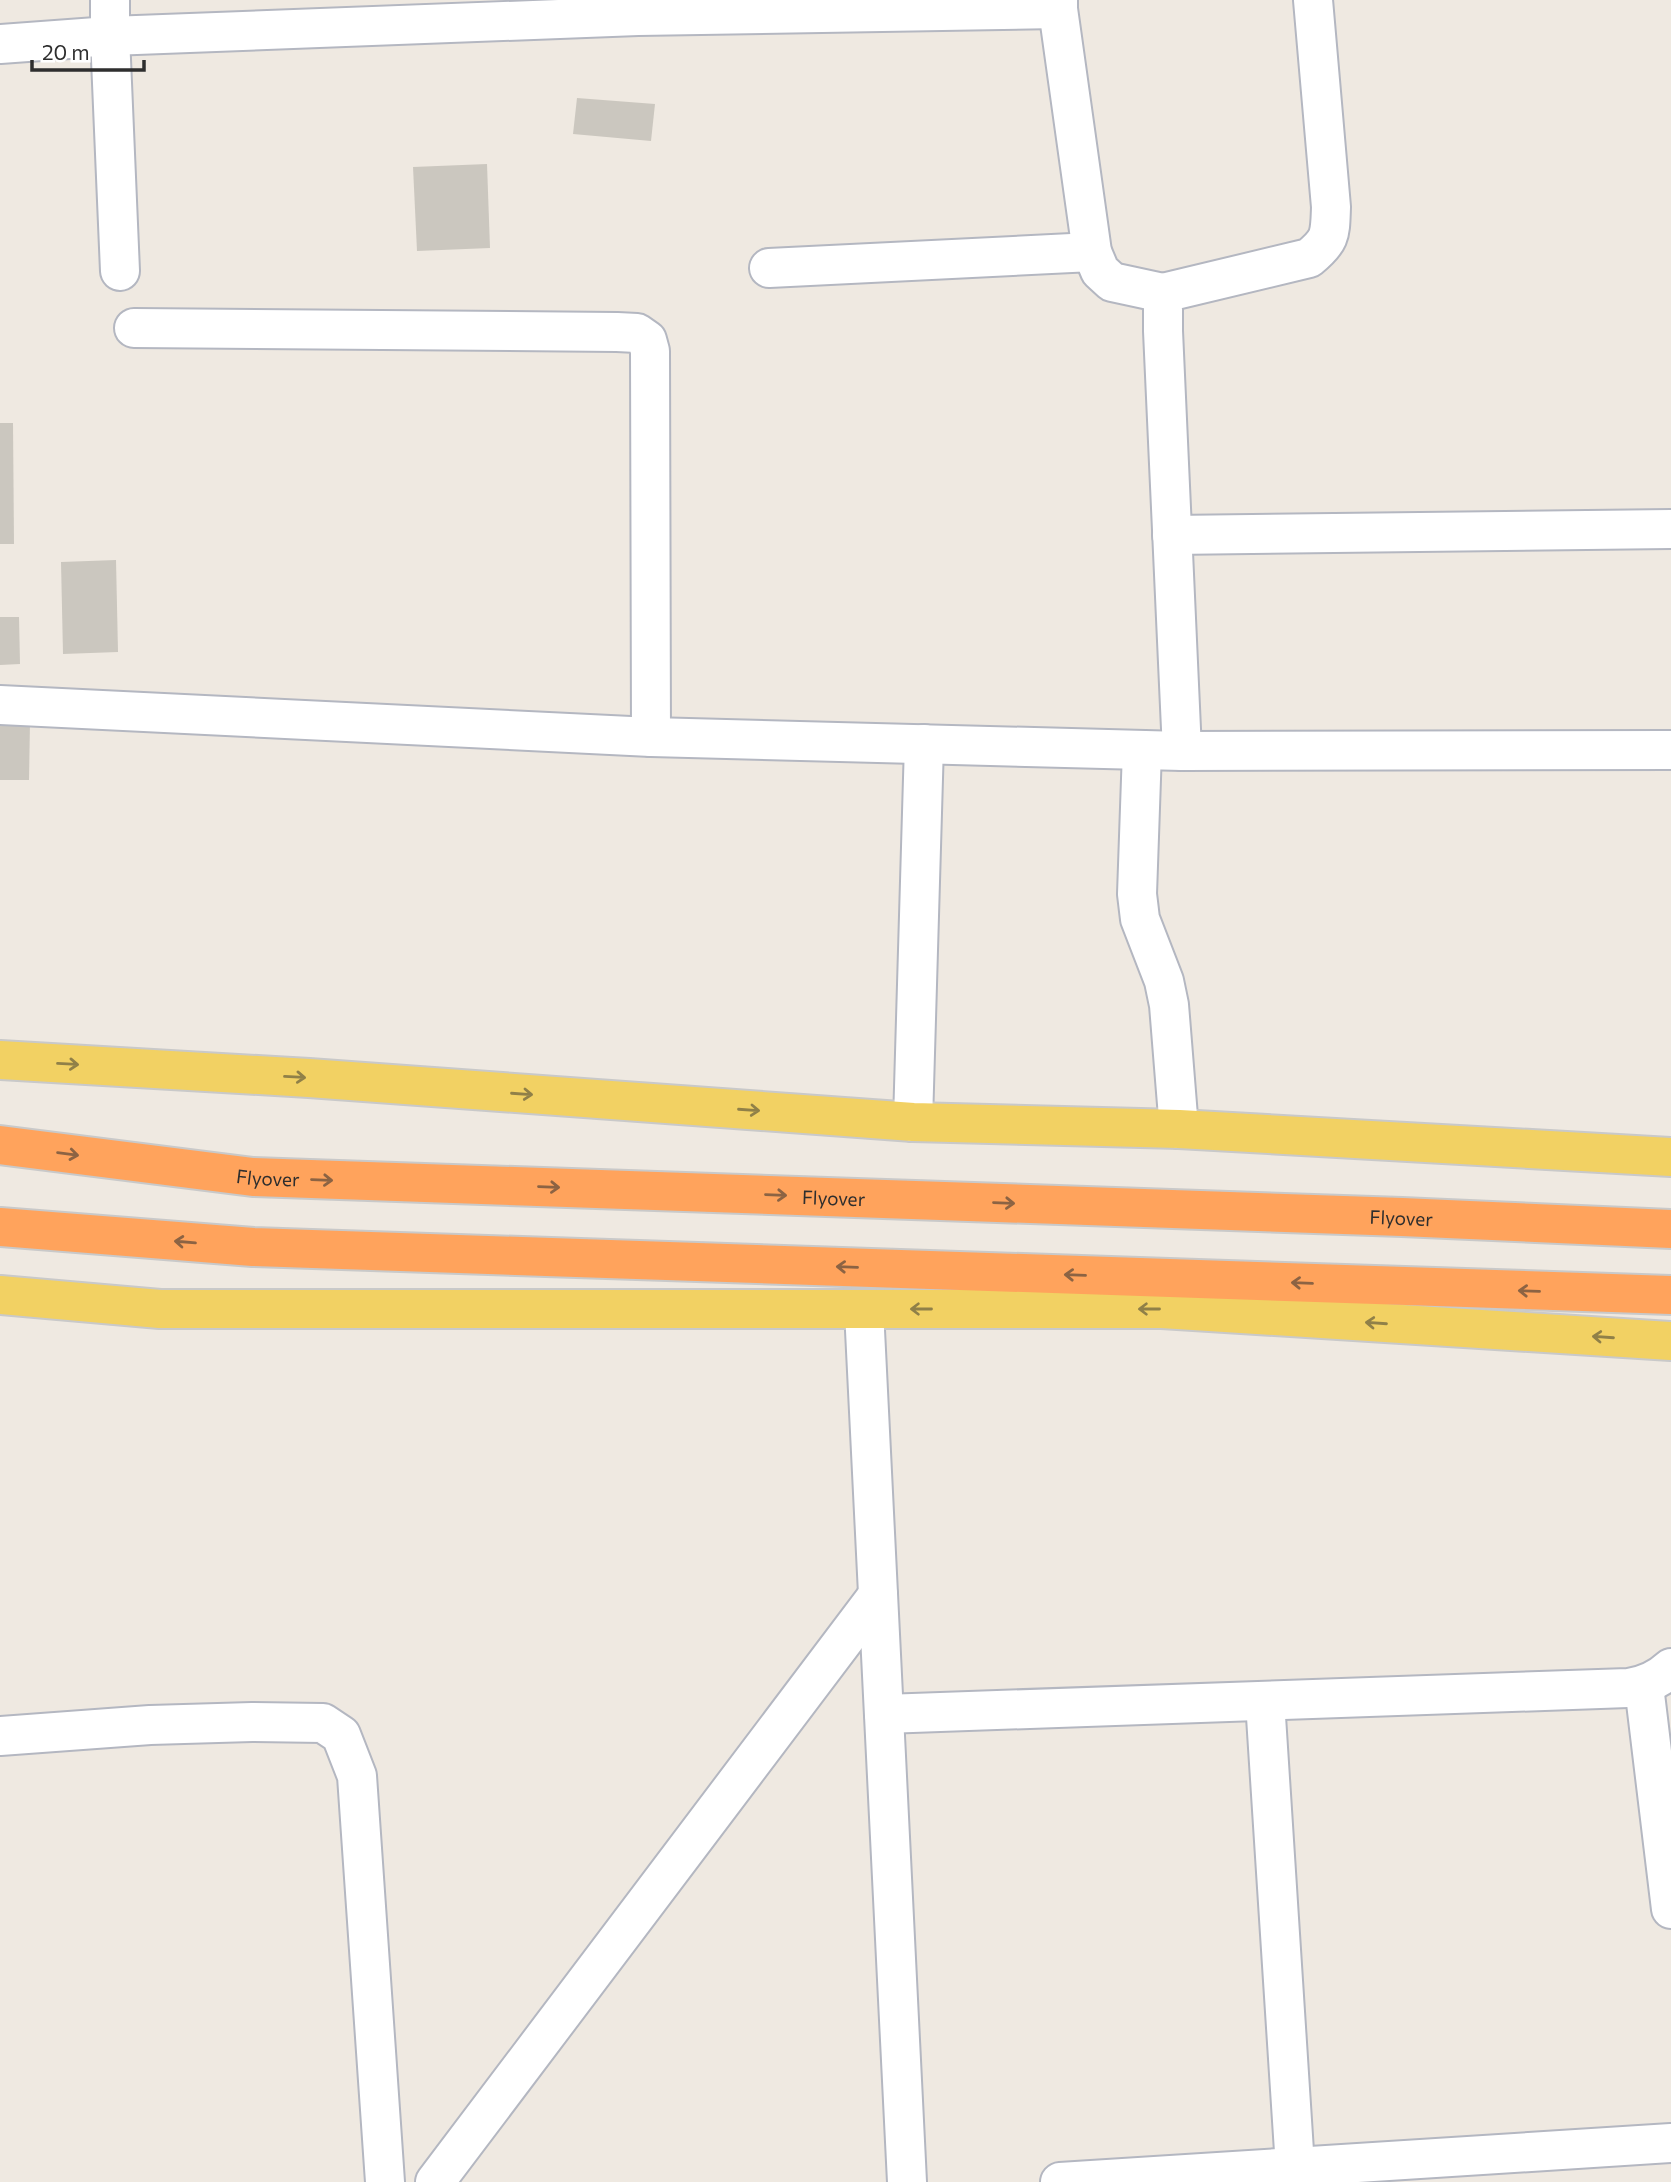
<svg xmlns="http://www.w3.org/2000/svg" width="1671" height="2182" viewBox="0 0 1671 2182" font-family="Commissioner,sans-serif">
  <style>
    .building { fill: #cbc7bf }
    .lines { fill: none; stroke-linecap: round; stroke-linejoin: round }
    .minor-casing { stroke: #b4b7c1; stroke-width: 42 }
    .major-casing { stroke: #c9c9c9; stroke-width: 42 }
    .highway-casing { stroke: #c9c9c9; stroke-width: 42 }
    .minor { stroke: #fff; stroke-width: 38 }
    .major { stroke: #f2d163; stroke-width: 38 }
    .highway { stroke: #ffa35c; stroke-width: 38 }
    .oneway { stroke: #908048 }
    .oneway2 { stroke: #8c6343 }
    .labels { text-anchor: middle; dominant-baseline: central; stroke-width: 6; stroke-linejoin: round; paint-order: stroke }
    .street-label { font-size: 19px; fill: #2e2e2e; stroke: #fff }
  </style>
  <rect width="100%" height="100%" fill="#efe9e1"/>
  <g class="building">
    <polygon points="577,98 655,104 651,141 573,134"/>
    <polygon points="487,164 490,248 417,251 413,167"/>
    <polygon points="0,423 13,423 14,544 0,544"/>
    <polygon points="116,560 118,652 63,654 61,562"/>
    <polygon points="0,617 19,617 20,664 0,665"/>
    <polygon points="0,722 30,722 29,780 0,780"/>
  </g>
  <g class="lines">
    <defs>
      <g id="minor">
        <polyline points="110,0 110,36 638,16 1058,9 1058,0"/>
        <polyline points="1058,9 1092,252 1100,271 1112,282 1163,293"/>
        <polyline points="0,44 110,36 120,271"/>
        <polyline points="769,268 1092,252"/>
        <polyline points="134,328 617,332 637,333 647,340 650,351 651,737"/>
        <polyline points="1172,535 1671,529"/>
        <polyline points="0,705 651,737 1182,751 1671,750"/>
        <polyline points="1142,750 1137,894 1140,919 1164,981 1169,1005 1179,1129"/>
        <path d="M1182,751L1163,331V293L1309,258C1331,240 1330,235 1331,207L1313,0"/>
        <polyline points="913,1122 924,744"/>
        <polyline points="864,1310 907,2182"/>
        <polyline points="1644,1686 1671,1909"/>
        <polyline points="1265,1701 1295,2167"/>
        <path d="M884,1714L1628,1688C1645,1686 1658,1680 1671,1668"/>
        <polyline points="0,1736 150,1725 252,1722 323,1723 341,1735 357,1776 385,2182"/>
        <polyline points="435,2182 878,1595"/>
        <polyline points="1060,2182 1671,2143"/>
      </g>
      <g id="major">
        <polyline points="0,1060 309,1078 913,1122 1179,1129 1671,1157"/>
        <polyline points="0,1295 160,1309 1162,1309 1671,1341"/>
      </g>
      <g id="highway">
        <path id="s1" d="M0,1145L253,1177L1402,1217L1671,1229"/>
        <polyline points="0,1227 253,1247 1671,1295"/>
      </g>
    </defs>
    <use href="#minor" class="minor-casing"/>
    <use href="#major" class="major-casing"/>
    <use href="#highway" class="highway-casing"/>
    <use href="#minor" class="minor"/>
    <use href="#major" class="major"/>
    <use href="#highway" class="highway"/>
  </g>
  <defs><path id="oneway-shaft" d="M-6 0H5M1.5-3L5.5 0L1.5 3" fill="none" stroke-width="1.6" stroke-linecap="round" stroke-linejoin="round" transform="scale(1.75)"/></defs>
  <g class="oneway">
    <use href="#oneway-shaft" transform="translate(68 1064) rotate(3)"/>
    <use href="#oneway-shaft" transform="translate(295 1077) rotate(3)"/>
    <use href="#oneway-shaft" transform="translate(522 1094) rotate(4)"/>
    <use href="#oneway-shaft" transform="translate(749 1110) rotate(4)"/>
    <use href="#oneway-shaft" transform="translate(921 1309) rotate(180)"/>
    <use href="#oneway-shaft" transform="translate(1149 1309) rotate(180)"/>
    <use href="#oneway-shaft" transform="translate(1376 1323) rotate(-176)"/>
    <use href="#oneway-shaft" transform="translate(1603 1337) rotate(-176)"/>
  </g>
  <g class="oneway2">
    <use href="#oneway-shaft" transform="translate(68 1154) rotate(7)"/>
    <use href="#oneway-shaft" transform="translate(322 1180) rotate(2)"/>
    <use href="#oneway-shaft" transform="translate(549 1187) rotate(2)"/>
    <use href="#oneway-shaft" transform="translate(776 1195) rotate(2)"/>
    <use href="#oneway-shaft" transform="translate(1004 1203) rotate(2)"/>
    <use href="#oneway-shaft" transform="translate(185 1242) rotate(-175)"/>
    <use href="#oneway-shaft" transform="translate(847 1267) rotate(-178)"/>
    <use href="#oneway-shaft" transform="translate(1075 1275) rotate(-178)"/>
    <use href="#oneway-shaft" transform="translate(1302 1283) rotate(-178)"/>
    <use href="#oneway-shaft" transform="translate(1529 1291) rotate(-178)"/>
  </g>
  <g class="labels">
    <g class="street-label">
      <text stroke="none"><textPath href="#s1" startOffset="270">Flyover</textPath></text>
      <text stroke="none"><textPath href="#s1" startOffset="836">Flyover</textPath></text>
      <text stroke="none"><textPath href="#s1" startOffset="1404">Flyover</textPath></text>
    </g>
  </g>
  <path d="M32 60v10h112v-10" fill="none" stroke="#2e2e2e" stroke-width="3.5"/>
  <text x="42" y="60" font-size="21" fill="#2e2e2e" stroke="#ffffff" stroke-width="5" paint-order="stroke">20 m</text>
</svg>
